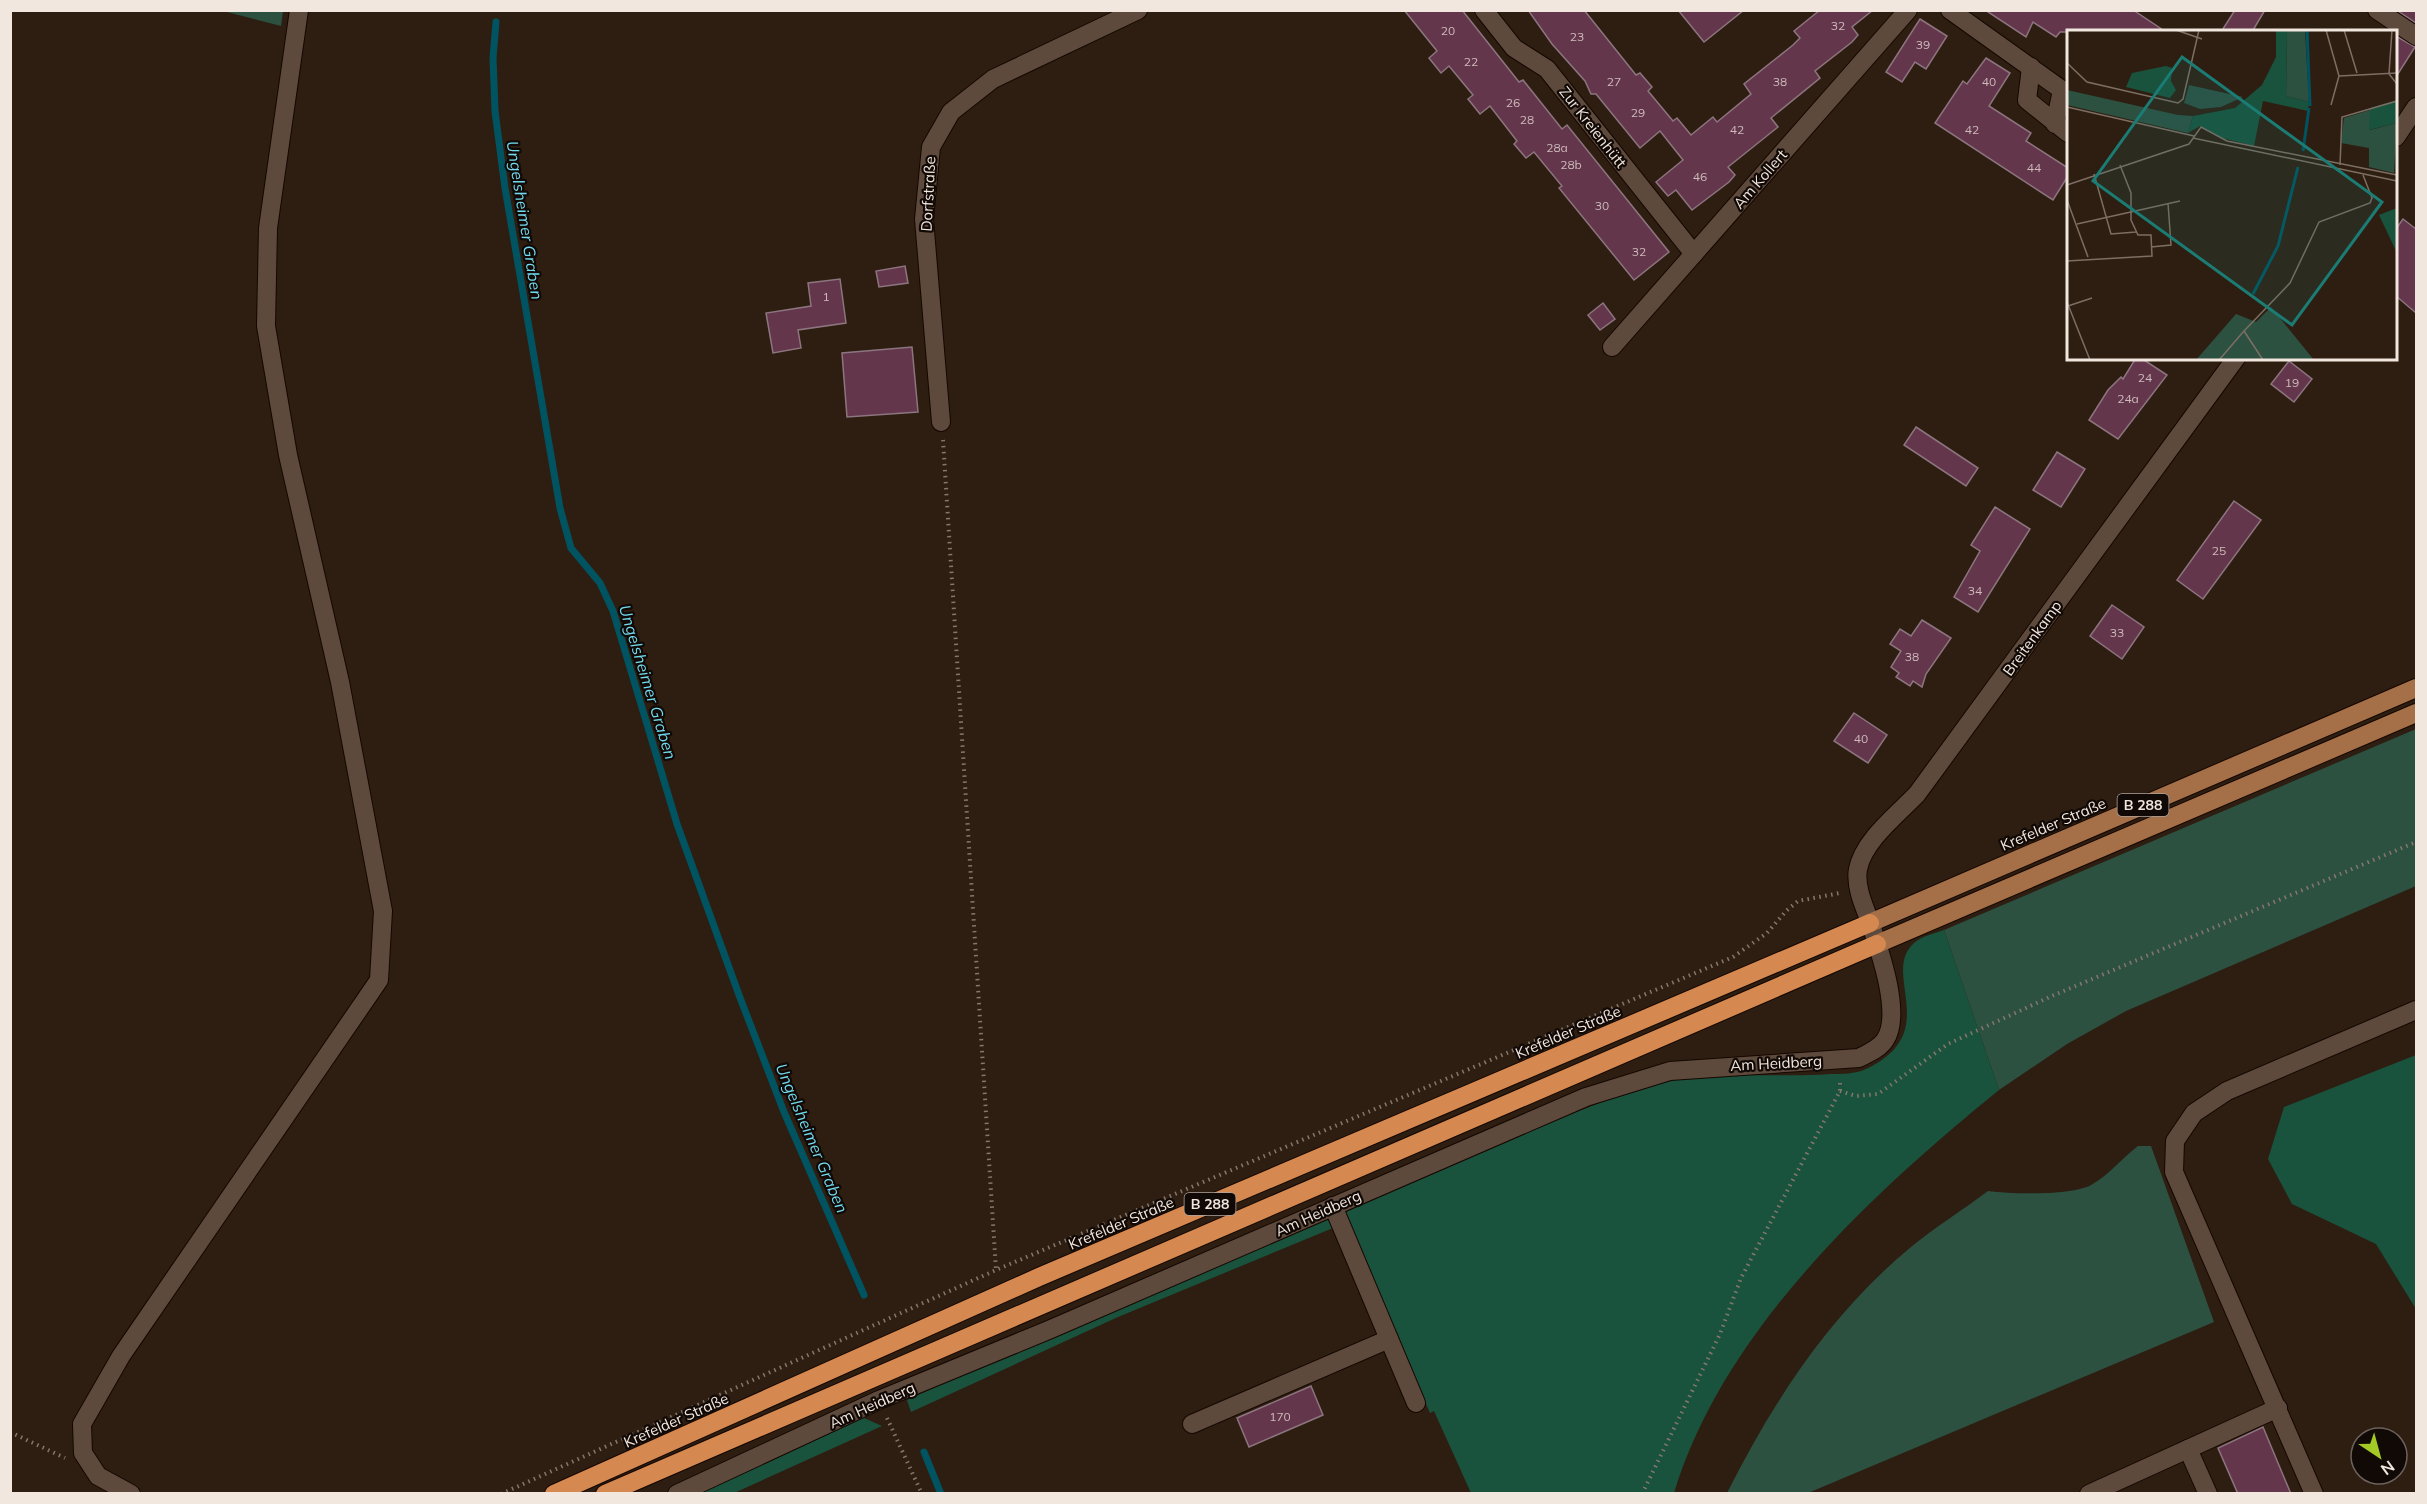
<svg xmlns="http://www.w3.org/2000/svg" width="2427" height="1504" viewBox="0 0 2427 1504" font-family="Mulish,sans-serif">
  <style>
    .green { fill: #2c5141 }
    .forest { fill: #19533d }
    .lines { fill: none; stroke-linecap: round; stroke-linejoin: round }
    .stream { stroke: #005461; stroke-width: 7 }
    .building { fill: #63364c; stroke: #8d757f; stroke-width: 1.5 }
    .minor-casing { stroke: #150701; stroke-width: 20 }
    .major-casing { stroke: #150701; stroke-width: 20 }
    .highway-casing { stroke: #150701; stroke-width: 20 }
    .path { stroke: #85776d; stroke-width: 4; stroke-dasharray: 1.5 4.5; stroke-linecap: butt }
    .minor { stroke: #5d4a3c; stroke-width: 18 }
    .major { stroke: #a56f47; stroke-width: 18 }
    .highway { stroke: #d5884f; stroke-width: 18 }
    .labels { text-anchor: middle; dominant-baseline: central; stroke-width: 4.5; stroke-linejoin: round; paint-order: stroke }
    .number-label { font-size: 12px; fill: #cebbba }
    .shield { fill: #110905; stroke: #aea49e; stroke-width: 1.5 }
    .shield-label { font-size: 14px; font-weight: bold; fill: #f2e7df }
    .street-label { font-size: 15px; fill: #f2e7df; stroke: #110905 }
    .water-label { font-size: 16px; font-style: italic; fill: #71daef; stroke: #110905 }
    .inset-river { fill: none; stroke: #005461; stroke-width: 3 }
    .inset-road { fill: none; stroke: #7c6e63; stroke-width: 1.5 }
    .view { fill: #1a7c74; fill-opacity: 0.15; stroke: #1a7c74; stroke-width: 3 }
    .inset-edge { fill: none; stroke: #f2e7df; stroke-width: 3 }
  </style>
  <rect width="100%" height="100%" fill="#2e1e11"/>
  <g class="green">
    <polygon points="223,11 283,11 281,26"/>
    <polygon points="2416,729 2416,886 2126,1011 2067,1044 1999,1090 1944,930"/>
    <path d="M2138,1146H2151L2214,1322L1808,1493H1727C1774,1400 1830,1314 1911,1247C1935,1227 1963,1210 1988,1191C2012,1194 2070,1196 2091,1185C2109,1175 2122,1158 2138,1146Z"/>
  </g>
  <g class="forest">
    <path d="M1944,930L1999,1090C1871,1194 1723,1331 1674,1493H1471L1434,1411L1430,1413L1344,1212C1411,1182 1479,1152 1548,1124C1591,1106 1635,1087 1681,1079C1730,1071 1781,1078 1830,1074C1842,1074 1855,1074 1866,1069C1947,1031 1875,969 1918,940C1926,935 1936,933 1944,930Z"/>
    <polygon points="2416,1055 2416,1309 2376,1244 2292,1204 2268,1159 2284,1107"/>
    <polygon points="1327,1219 1333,1228 1118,1317 911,1412 907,1400 1091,1316"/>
    <polygon points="864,1418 882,1426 734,1493 698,1494"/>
  </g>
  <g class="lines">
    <g class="stream">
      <polyline points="496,22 493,58 495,111 505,188 560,508 571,548 600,583 613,611 677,824 739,995 784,1112 864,1295"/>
      <polyline points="924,1452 941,1494"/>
    </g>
  </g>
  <g class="building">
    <polygon points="1404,10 1462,10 1519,82 1523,80 1562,129 1567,125 1669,252 1634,280 1559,188 1562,186 1534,152 1526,158 1514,144 1517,141 1490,106 1480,114 1468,99 1473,95 1449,66 1441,73 1429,58 1437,51"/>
    <polygon points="1528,10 1584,10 1636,75 1640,73 1652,87 1648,91 1673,121 1677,118 1691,135 1713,117 1717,122 1751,94 1744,84 1793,45 1800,38 1794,31 1820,10 1873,10 1852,27 1858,35 1852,42 1815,71 1820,78 1771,118 1778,127 1728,167 1735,175 1729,182 1692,210 1676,190 1668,196 1656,182 1683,160 1660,131 1640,148 1596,94 1591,94 1585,81 1552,44"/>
    <polygon points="1678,10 1744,10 1704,42"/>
    <polygon points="1985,10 2133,10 2166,32 2060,32 2056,37 2033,22 2026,37"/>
    <polygon points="2235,10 2265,10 2252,32 2221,32"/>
    <polygon points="2416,10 2416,23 2398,11 2398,10"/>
    <polygon points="1920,19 1947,36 1926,69 1915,62 1902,82 1886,72"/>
    <polygon points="2396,36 2415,47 2396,77"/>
    <polygon points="1986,58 2010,73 1989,106 2031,133 2026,141 2068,168 2068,176 2053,200 1935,123 1963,81 1967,84"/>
    <polygon points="2403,219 2416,229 2416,313 2396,296 2396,229"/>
    <polygon points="905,266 908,283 879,287 876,271"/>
    <polygon points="840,279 846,323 798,330 801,348 773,353 766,313 811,306 808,283"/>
    <polygon points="1603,303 1615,319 1600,330 1588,315"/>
    <polygon points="912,347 918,412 847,417 842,353"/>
    <polygon points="2136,358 2141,358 2167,375 2118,439 2089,420 2108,390 2121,377 2123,379"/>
    <polygon points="2289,361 2312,379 2294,402 2271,384"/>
    <polygon points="1916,427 1978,468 1966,486 1904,445"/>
    <polygon points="2057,452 2085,469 2061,507 2033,490"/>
    <polygon points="2234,501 2261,520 2203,599 2177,580"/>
    <polygon points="1995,507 2030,529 1978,612 1954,597 1980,551 1971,545"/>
    <polygon points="2112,605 2144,627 2122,659 2090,636"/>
    <polygon points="1922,620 1951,638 1926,674 1922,687 1913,681 1910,686 1896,677 1899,673 1891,667 1901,651 1890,644 1900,629 1911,636"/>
    <polygon points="1854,713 1887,735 1868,763 1834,741"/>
    <polygon points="1311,1386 1323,1415 1249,1447 1237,1418"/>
    <polygon points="2263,1427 2291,1494 2238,1494 2218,1448"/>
  </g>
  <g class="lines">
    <defs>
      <g id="minor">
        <polyline points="1484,10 1514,48 1547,69 1694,254"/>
        <polyline points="1950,10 2062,90 2055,124"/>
        <polyline points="2377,10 2416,36"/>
        <polyline points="2031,67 2027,100 2068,133"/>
        <polyline points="2396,137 2416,107"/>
        <polyline points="1612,347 1908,10"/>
        <polyline points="941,422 924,219 931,147 951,112 993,79 1138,10"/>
        <polyline points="1333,1206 1416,1403"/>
        <polyline points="1192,1424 1389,1339"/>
        <polyline points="2188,1449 2208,1494"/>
        <polyline points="131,1494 98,1476 83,1453 82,1424 121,1356 379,980 383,911 340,682 288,455 266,326 268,228 299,10"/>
        <path d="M677,1494L879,1400L1051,1329L1586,1097L1670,1071L1859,1058C1868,1053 1879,1049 1885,1040C1903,1014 1878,946 1869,919C1863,904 1855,885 1858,869C1864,840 1897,815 1917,794L2236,358"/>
        <polyline points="2089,1494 2278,1408"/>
        <polyline points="2314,1494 2174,1172 2175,1141 2194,1113 2227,1091 2416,1010"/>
      </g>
      <g id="major">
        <polyline points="1870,923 2416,688"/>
        <polyline points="1877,944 2416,713"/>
      </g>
      <g id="highway">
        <polyline points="554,1494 1039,1277 1870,923"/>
        <polyline points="605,1494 1877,944"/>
      </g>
    </defs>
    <use href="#minor" class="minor-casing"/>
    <use href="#major" class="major-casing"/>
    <use href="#highway" class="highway-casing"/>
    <g class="path">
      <polyline points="943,440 996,1270"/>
      <polyline points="1840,1091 1856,1096 1878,1094 1948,1044 2052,996 2416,842"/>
      <polyline points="887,1418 922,1494"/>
      <polyline points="10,1432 65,1458"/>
      <polyline points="501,1494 996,1270 1733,957 1767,933 1786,911 1798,901 1840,893"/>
      <polyline points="1642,1494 1720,1334 1741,1278 1840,1091 1840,1079"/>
    </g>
    <use href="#minor" class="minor"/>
    <use href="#major" class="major"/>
    <use href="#highway" class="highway"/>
  </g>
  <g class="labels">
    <g class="number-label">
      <text x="1838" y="25">32</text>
      <text x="1448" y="30">20</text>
      <text x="1577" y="36">23</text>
      <text x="1923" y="44">39</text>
      <text x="1471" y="61">22</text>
      <text x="1614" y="81">27</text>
      <text x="1780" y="81">38</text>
      <text x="1989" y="81">40</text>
      <text x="1513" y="102">26</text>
      <text x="1638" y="112">29</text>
      <text x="1527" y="119">28</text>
      <text x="1737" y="129">42</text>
      <text x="1972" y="129">42</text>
      <text x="1557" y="147">28a</text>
      <text x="1571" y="164">28b</text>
      <text x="2034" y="167">44</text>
      <text x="1700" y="176">46</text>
      <text x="1602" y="205">30</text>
      <text x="1639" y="251">32</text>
      <text x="826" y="296">1</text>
      <text x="2145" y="377">24</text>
      <text x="2292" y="382">19</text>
      <text x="2128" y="398">24a</text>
      <text x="2219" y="550">25</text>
      <text x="1975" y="590">34</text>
      <text x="2117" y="632">33</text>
      <text x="1912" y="656">38</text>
      <text x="1861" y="738">40</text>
      <text x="1280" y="1416">170</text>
    </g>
    <g class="shield">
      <rect x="2117.5" y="794" width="51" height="22" rx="4.5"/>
      <rect x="1184.5" y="1193" width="51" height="22" rx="4.5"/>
    </g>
    <g class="shield-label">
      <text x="2143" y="805">B 288</text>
      <text x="1210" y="1204">B 288</text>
    </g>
    <g class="street-label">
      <text transform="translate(1593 127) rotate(52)">Zur Kreienhütt</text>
      <text transform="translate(1760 179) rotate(-49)">Am Kollert</text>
      <text transform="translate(928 194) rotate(-87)">Dorfstraße</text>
      <text transform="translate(2032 638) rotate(-54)">Breitenkamp</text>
      <text transform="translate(2053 824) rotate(-23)">Krefelder Straße</text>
      <text transform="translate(1568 1032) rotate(-23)">Krefelder Straße</text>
      <text transform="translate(1776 1063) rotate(-3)">Am Heidberg</text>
      <text transform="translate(1318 1213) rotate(-24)">Am Heidberg</text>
      <text transform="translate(1121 1223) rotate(-23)">Krefelder Straße</text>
      <text transform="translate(872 1405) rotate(-24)">Am Heidberg</text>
      <text transform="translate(676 1420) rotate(-24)">Krefelder Straße</text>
    </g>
    <g class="water-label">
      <text transform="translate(525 220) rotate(81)">Ungelsheimer Graben</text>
      <text transform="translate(648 682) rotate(73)">Ungelsheimer Graben</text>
      <text transform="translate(812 1138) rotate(67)">Ungelsheimer Graben</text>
    </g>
  </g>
  <g transform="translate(2067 30)">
    <rect width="330" height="330" fill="#2e1e11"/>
    <path d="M220,0H238L242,72L219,66ZM122,55L176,67L154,77L133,79L117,73ZM0,60L111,85L126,86L121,103L0,75ZM303,80V100L330,93L327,143L302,137V118L274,113L277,88ZM204,277L247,330H129L169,284L189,292Z" fill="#2c5141"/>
    <path d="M209,0H220L219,66L242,72L241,81L196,71L187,116L155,108L133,96L121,103L126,86L168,78L195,55L209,27ZM99,36L105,38L104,51L109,60L103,68L59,57L65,43ZM330,70V93L302,100L303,78ZM330,178V223L312,185Z" fill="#19533d"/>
    <path class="inset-river" d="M240,0L243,76M236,121L242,78M186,264L211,216L231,137"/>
    <path class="inset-road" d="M109,0L135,9M259,0L272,46L264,75M277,0L290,43M325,0L322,44L330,54M0,33L20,52L111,73L116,69L132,0M272,46L330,43M0,77L127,106M126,108L330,151M273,135L275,87L330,71M27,144L44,204L69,202M0,155L122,114L134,97L160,111L330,145M0,170L21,227M10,194L113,171M84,217L104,215L101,173M0,231L85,226L84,205H71L64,190V163L53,135M0,272L23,330M1,276L25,268M152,330L177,301M196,330L177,301L223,253L252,192L303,173L305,168L296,145"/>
    <path class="view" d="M115,27L315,172L225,295L26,151Z"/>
    <rect width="330" height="330" class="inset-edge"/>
  </g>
  <rect width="2427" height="1504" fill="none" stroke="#f2e7df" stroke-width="24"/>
  <g transform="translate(2379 1456) rotate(144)"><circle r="28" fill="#110905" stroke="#6b625c" stroke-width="1.5"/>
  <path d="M0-4.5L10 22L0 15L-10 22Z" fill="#a3c927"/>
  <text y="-9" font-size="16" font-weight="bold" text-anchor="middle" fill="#f2e7df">N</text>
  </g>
</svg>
